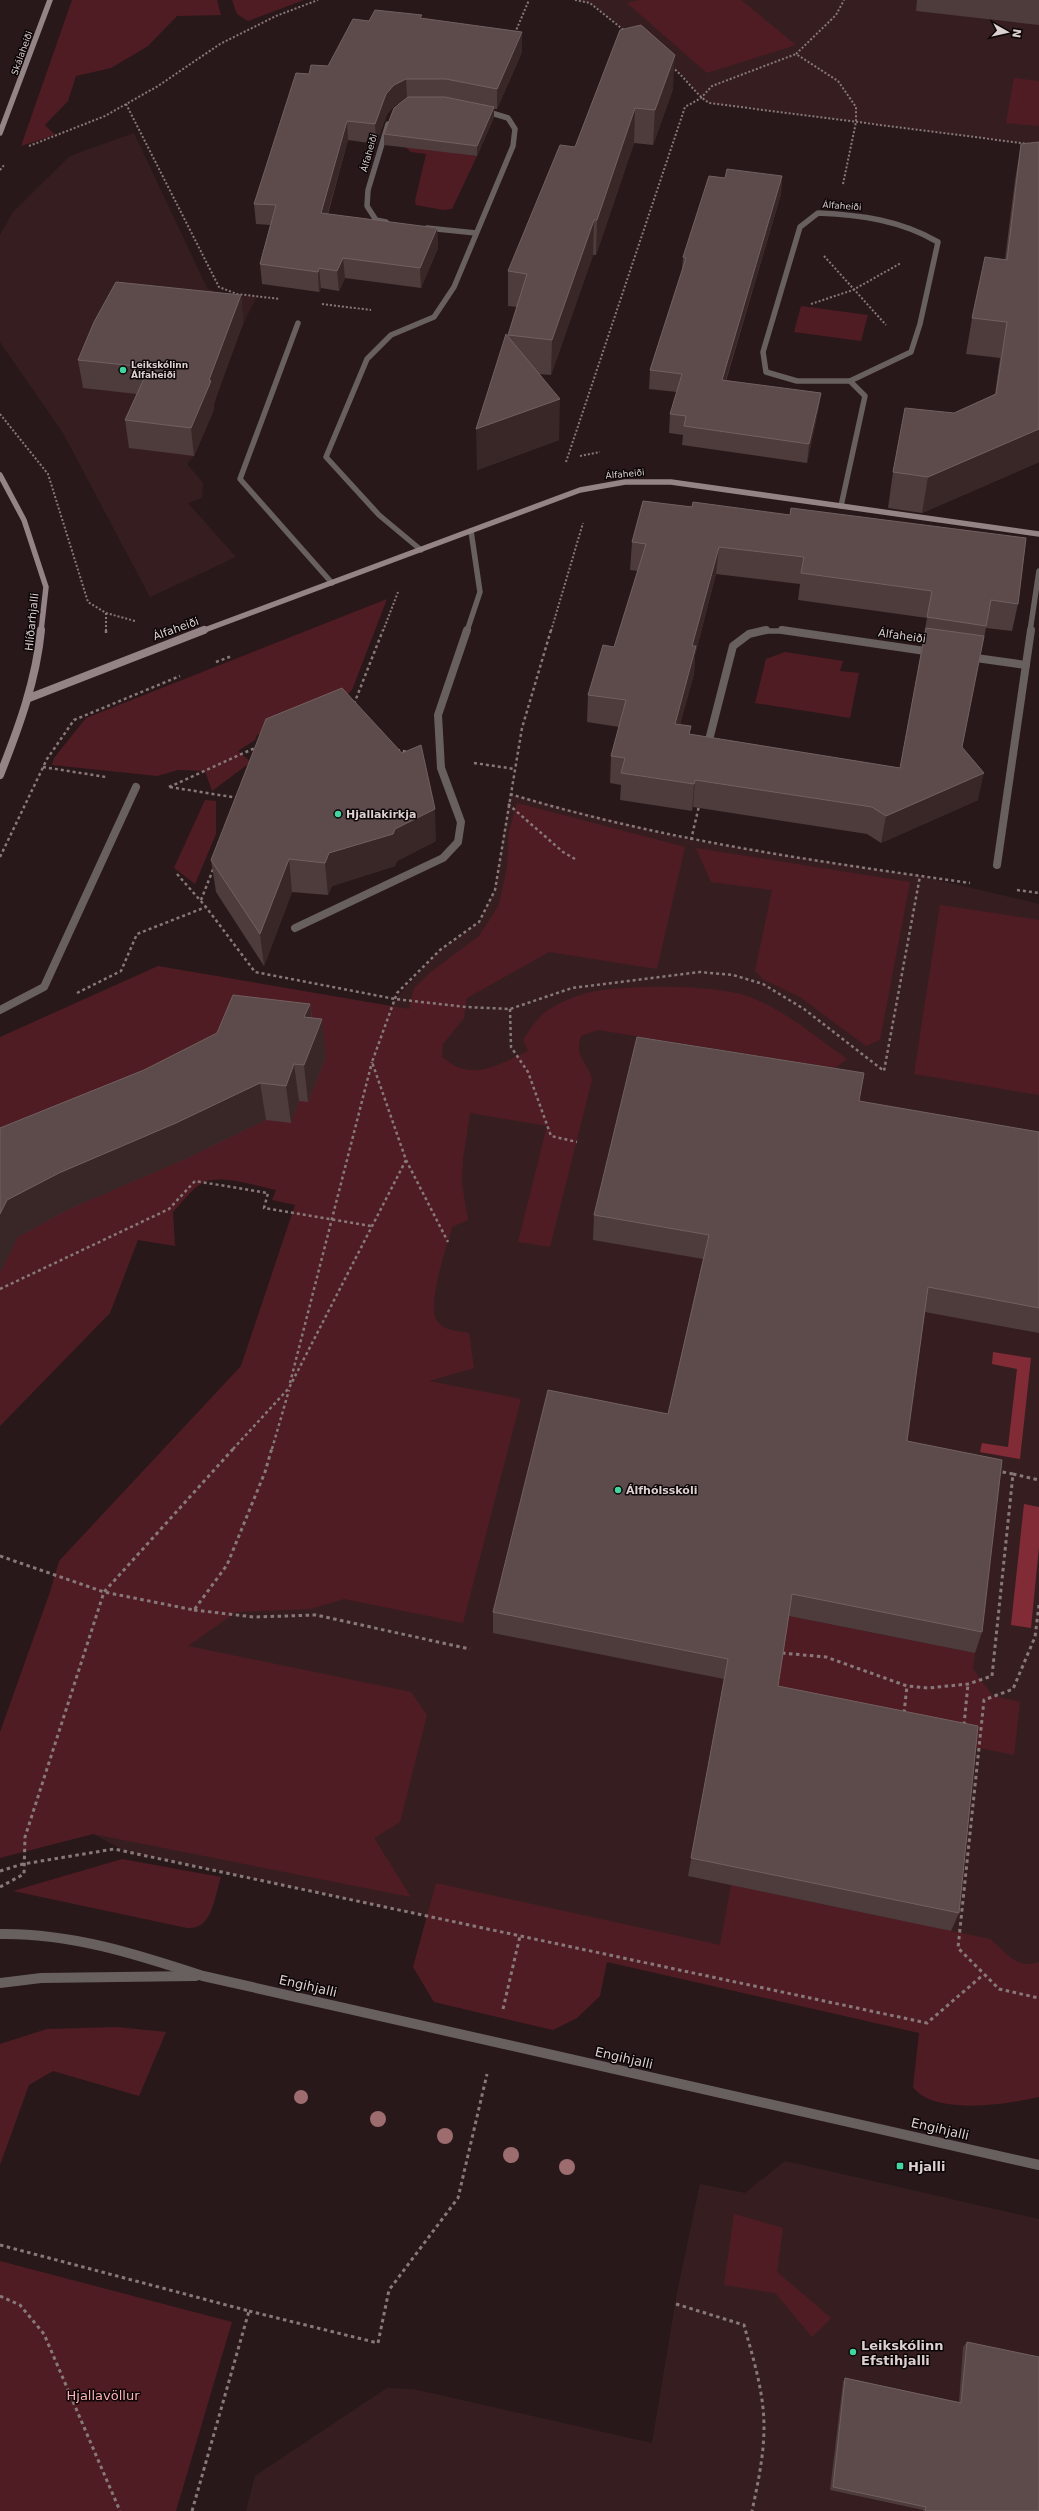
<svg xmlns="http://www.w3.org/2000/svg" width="1039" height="2511" viewBox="0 0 1039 2511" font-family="'DejaVu Sans',sans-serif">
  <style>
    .built { fill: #361e20 }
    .green { fill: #501c23 }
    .forest { fill: #812b37 }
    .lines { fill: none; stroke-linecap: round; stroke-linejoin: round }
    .path-far2 { stroke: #877979; stroke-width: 2; stroke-dasharray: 2 2; stroke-linecap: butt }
    .path-far1 { stroke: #877979; stroke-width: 2.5; stroke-dasharray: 3 3; stroke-linecap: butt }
    .path { stroke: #877979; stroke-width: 3; stroke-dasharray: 3.5 3.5; stroke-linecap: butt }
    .lane-far1 { stroke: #685f5f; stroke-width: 5.5 }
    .lane { stroke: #685f5f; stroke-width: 8 }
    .street-far2 { stroke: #685f5f; stroke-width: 5.5 }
    .street-far1 { stroke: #685f5f; stroke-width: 8 }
    .street { stroke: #685f5f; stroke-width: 10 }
    .secondary-far1 { stroke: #948485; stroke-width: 5.5 }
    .secondary { stroke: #948485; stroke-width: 8 }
    .tree { fill: #9d6c6f }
    .wall { fill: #4e3b3c; fill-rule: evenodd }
    .shaded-wall { fill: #392627 }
    .building { fill: #5d4b4c; stroke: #716061 }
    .poi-dot { fill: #42d4a1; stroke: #0c0606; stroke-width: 1.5 }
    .labels { text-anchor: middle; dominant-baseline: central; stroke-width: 3; stroke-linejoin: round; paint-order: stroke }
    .far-street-label { font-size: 9px; fill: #dcd0d0; stroke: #0c0606 }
    .far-poi-label { font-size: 9px; font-weight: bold; fill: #dcd0d0; stroke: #0c0606; text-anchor: start }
    .street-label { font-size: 11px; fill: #dcd0d0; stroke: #0c0606 }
    .poi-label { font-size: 11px; font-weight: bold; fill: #dcd0d0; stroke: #0c0606; text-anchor: start }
    .near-street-label { font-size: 13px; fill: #dcd0d0; stroke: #0c0606 }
    .near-poi-label { font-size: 13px; font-weight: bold; fill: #dcd0d0; stroke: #0c0606; text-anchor: start }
    .near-park-label { font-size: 13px; fill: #fcb1b5; stroke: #0c0606 }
  </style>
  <rect width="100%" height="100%" fill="#291819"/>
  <g class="built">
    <polygon points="576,0 1039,0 1039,145 709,103 701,98 686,78 590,3"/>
    <polygon points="134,133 207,288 219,294 257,296 242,327 216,398 214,409 194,456 187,464 203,483 202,498 188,503 236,557 150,597 63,433 0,342 0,235 13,212 70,156"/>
    <polygon points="510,794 691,840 920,876 1039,904 1039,2037 520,1936 125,1851 93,1834 24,1851 289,1388 392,1006 395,999 440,950 479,922 495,890"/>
    <polygon points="785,2161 1039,2219 1039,2511 246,2511 255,2476 387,2388 413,2389 652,2443 677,2293 700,2184 745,2193"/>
  </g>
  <g class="green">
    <polygon points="72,0 217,0 221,15 177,16 148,46 111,68 76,76 68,101 45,125 55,135 21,146"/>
    <polygon points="232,0 304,0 248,21 237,14"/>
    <polygon points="639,0 741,0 796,45 707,73 627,3"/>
    <polygon points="1014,78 1039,81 1039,126 1006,123"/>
    <polygon points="405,147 477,156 452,209 443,210 416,205 415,201 426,154 411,152"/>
    <polygon points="801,306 868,315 861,341 794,332"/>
    <polygon points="387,599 352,690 330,710 257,735 255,740 238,751 251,762 212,791 205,771 178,770 157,776 52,765 54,758 86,718"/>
    <polygon points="785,652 843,661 840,671 859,673 850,718 755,703 766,659"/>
    <polygon points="205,800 216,801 216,834 195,884 174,868"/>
    <path d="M517,803L685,847L657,969L549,952L467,998L464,1018L443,1044L442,1057C473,1083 497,1065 528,1051L523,1040C530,1030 537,1017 548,1010C559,1003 575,996 587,993C622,984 717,984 750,997C786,1011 816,1037 847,1059L835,1068L598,1030L581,1036C573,1059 589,1061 592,1080L550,1247L518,1242L547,1126L470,1113L463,1159L462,1184L468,1220L452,1227C447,1246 426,1305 437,1321C444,1331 458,1331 469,1333L474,1368L429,1381L521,1399L463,1623L344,1599L310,1609L236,1612L188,1646L411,1692L427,1715L400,1822L374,1838L411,1897L93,1834L0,1858V1732L50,1592L59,1561L241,1366L295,1205L272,1200L276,1190C257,1186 231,1177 211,1180C196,1182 183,1202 173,1212L175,1246L138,1240L110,1313L0,1426V1037L158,966L409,1009L414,988L431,972L479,936L499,905L507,867L509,832Z"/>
    <polygon points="696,848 910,882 880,1040 866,1046 800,997 764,980 755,971 772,890 711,882"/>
    <polygon points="940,905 1039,920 1039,1095 914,1074"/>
    <polygon points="789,1616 975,1653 973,1669 993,1696 1020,1702 1014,1755 773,1706"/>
    <path d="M122,1859L221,1877C214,1897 213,1930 187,1928L13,1891Z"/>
    <path d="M436,1883L720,1945L731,1885L990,1939C1006,1952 1016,1970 1039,1962V2097C1009,2104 933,2116 913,2087L919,2033L607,1962L600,1996L577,2018L553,2030L434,2002L413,1967Z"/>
    <polygon points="117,2027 166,2032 139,2096 53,2071 29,2085 0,2165 0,2044 47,2029"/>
    <polygon points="734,2214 783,2228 777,2272 831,2318 812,2337 775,2293 724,2285"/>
    <polygon points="0,2261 232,2322 176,2511 0,2511"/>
  </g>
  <g class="forest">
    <polygon points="993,1352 1031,1358 1020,1459 980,1452 982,1443 1008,1447 1017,1369 992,1364"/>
    <polygon points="1024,1504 1039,1507 1039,1547 1031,1628 1011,1625"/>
  </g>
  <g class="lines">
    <g class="path-far2">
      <polyline points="575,0 590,3 625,31"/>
      <polyline points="515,33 529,0"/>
      <path d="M672,67C686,78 695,94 709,103L1029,144"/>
      <polyline points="126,104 219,287 237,294 280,299"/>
      <polyline points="29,146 105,116 158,86 220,44 276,16 318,0"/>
      <polyline points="0,170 5,164"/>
      <polyline points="843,184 856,122 856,107 838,81 796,54 836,15 844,0"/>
      <polyline points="824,256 886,325"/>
      <polyline points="322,304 371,310"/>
      <polyline points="811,304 853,290 901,263"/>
      <polyline points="0,414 48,474 88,602 106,613 135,621"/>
      <polyline points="580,456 600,452"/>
      <polyline points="566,462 685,107 701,98 712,86 796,54"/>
      <polyline points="106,613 106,631"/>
      <polyline points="383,631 398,592"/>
      <polyline points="551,631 583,523"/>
    </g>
    <g class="path-far1">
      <polyline points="106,630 106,633"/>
      <polyline points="216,662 232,656"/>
      <polyline points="354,704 383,630"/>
      <polyline points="397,750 408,752"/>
      <polyline points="474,763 515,769"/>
      <polyline points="43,767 106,777"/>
      <polyline points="169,787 257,747"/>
      <polyline points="170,787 238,798"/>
      <path d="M510,794C661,840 815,861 970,883"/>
      <polyline points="508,804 563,852 575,859"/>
      <polyline points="691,840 699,806"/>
      <polyline points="0,857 47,759 74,720 180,676"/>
      <polyline points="177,874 206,907 255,972 395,999 466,1007 510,1009 572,988 700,972 733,975 763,984 804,1009 884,1071 920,876"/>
      <polyline points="1017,890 1039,893"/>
      <polyline points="201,900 214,867"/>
      <polyline points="77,993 121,971 137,934 206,907"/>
      <polyline points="510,1009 511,1047 528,1072 551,1136 577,1142"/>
      <polyline points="406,1160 448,1242"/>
      <polyline points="0,1289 169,1209 195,1181 268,1193 264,1208 371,1226"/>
      <polyline points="290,1383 372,1062"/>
      <polyline points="233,1449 289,1388 406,1160 372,1062 397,993 440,950 479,922 495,890 522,728 551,630"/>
      <polyline points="272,1449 289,1390"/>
    </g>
    <g class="path">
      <polyline points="1013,1474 1039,1480"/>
      <polyline points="0,1556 104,1592 194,1610 227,1565 265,1472 272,1448"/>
      <polyline points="1039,1605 1035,1637 1013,1689 984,1700 958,1948 999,1989 1039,1998"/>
      <polyline points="194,1610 254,1617 316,1615 470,1649"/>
      <polyline points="782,1653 826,1657 907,1686 928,1688 968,1684 992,1676 1013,1474 998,1471"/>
      <polyline points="904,1713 907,1686"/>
      <polyline points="964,1725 968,1684"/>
      <polyline points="0,1871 23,1864 114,1849 927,2023 983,1975"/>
      <polyline points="0,1887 24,1874 25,1837 104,1592 234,1448"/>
      <polyline points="503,2009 520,1936"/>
      <polyline points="0,2245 249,2311 192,2511"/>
      <polyline points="0,2296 20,2305 44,2334 120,2511"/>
      <path d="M676,2304L744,2325C753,2358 764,2392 764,2427C764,2455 758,2483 752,2511"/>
      <polyline points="249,2311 378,2343 389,2290 458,2198 487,2074"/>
    </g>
    <g class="lane-far1">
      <polyline points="298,323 240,479 332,583"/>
      <polyline points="467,631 480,592 471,531"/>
    </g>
    <g class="lane">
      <polyline points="295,928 443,858 458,842 461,822 441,768 438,715 467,630"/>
      <polyline points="0,1010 44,987 136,787"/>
    </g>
    <g class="street-far2">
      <path d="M818,213C861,215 900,220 938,242L920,324L911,352L850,381H797L766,372L763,352L800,227Z"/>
      <polyline points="386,222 376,220 367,206 368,190 388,124"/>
      <polyline points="427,228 476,233"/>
      <polyline points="841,506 865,396 850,381"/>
      <polyline points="421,550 379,515 326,457 367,359 391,335 434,317 454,287 513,146 515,129 508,118 485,111"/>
      <polyline points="758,631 789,631"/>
      <polyline points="1030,631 1039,571"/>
    </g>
    <g class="street-far1">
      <polyline points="782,630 932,652"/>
      <polyline points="969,657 1026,665"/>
      <polyline points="709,740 733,646 749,634 766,630"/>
      <polyline points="997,865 1031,630"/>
    </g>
    <g class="street">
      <path d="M0,1934C71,1933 136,1954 203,1976L1039,2165"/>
      <polyline points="0,1983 41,1978 196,1976"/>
    </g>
    <g class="secondary-far1">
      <polyline points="0,133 50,0"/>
      <polyline points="0,475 24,520 46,587 41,631"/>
      <polyline points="202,631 580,490 625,482 671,482 1039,534"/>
    </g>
    <g class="secondary">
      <polyline points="29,698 204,630"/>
      <path d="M0,775C19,727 36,681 41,630"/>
    </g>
  </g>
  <g class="tree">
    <circle cx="301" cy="2097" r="7"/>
    <circle cx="378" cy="2119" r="8"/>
    <circle cx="445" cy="2136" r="8"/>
    <circle cx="511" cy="2155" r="8"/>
    <circle cx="567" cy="2167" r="8"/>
  </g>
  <g class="wall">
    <polygon points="917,0 1039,0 1039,25 916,11"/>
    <polygon points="422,19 522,52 497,109 494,109 494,117 477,156 384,145 384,134 402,102 395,105 387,114 376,144 348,140 328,214 437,228 438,248 421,288 345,278 339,291 321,288 319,292 262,284 260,264 270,225 256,224 254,204 309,74 328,66 369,21"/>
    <polygon points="620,30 673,89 653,145 634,143 596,255 593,255 551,375 539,374 559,440 477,470 508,335 517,307 508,306 508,271 575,147"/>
    <polygon points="1039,142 1039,462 922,513 888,508 893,472 954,413 995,394 1000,358 966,354 972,318 1005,259 1015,180 1021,144"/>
    <polygon points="782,176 781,194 726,381 821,393 818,411 807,463 682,445 683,435 669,433 670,414 677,392 649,389 650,370 682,270 683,257 725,178"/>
    <polygon points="241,295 243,323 213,405 214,409 194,456 129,448 125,420 137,394 83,388 78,360"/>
    <path d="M643,501L1018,604L1012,631L986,628L962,747L978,800L881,843L867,834L693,807L692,811L620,800L621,785L610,783L611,756L619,727L587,722L588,695L614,647L638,571L630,570L632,542ZM716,574L800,584L798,600L927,618L900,768L690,734L680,724L694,674L695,655Z"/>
    <polygon points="436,841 397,861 395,866 332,886 328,895 292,892 264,966 216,892 211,860"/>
    <polygon points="310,1004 312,1018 326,1057 308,1102 299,1101 291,1123 266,1120 183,1160 69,1209 18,1237 0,1128 144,1070 217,1033"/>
    <polygon points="859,1101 1039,1132 1039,1333 925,1312 907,1441 982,1632 975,1653 789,1616 778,1686 959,1913 951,1931 688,1876 724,1679 493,1633 493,1612 668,1414 703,1259 593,1240 594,1215"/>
    <polygon points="967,2342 1039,2511 923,2511 923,2510 830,2490 843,2382 845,2378 959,2402 963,2347"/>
  </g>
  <g class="shaded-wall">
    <polygon points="522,32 522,52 497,109 497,89"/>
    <polygon points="675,55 673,89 653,145 655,110"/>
    <polygon points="406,79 407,99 395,105 387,114 376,144 375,124 386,94 394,85"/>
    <polygon points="494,107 494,117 477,156 477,146"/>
    <polygon points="635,108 634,143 596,255 597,220"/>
    <polygon points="347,121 348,140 322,233 321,213"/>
    <polygon points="782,176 781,194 720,399 722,380"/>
    <polygon points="594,220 593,255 551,375 552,340"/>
    <polygon points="437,228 438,248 421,288 420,268"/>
    <polygon points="343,258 345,278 339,291 337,271"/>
    <polygon points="319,268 321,288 319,292 318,272"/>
    <polygon points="241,295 243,323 213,405 214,409 194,456 191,428"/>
    <polygon points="821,393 818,411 807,463 809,444"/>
    <polygon points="560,399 559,440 477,470 476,429"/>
    <polygon points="1039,429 1039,462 922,513 928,477"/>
    <polygon points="719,547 716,574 695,655 694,674 673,751 675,724 692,646"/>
    <polygon points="984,773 978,800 881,843 886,816"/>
    <polygon points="695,780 693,807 692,811 694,784"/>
    <polygon points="435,809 436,841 397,861 395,866 332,886 328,895 325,863 329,853 395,829"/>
    <polygon points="289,859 292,892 264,966 260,934"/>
    <polygon points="310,1004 314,1040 322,1019 326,1057 308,1102 304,1065 304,1017"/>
    <polygon points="294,1064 299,1101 291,1123 286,1086"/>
    <polygon points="260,1083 266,1120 183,1160 69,1209 18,1237 0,1273 0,1214 7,1200 59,1173"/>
  </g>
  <g class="building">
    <polygon points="375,10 422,15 420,18 522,32 497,89 446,79 406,79 394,85 386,94 375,124 347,121 321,213 437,228 420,268 343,258 337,271 319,268 318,272 260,264 276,205 254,204 296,73 309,74 311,65 328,66 353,19 369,21"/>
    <polygon points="641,25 675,55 655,110 635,108 597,220 594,220 552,340 508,335 527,274 508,271 560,145 575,147 620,30"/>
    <polygon points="408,97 445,97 494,107 477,146 384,134 394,108"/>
    <polygon points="1039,142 1039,429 928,477 893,472 905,408 954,413 996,394 1007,322 972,318 985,257 1007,260 1021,144"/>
    <polygon points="727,169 782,176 722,380 821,393 809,444 684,426 686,416 670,414 682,374 650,370 686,258 683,257 709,176 725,178"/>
    <polygon points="116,282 241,295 209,380 211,381 191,428 125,420 147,372 142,371 144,367 78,360 94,322"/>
    <polygon points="506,334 560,399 476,429"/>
    <polygon points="643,501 692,507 693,502 790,515 791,508 1026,538 1018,604 991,600 986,626 927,617 932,591 801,573 804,557 719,547 692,646 696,646 675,724 691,726 689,734 900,768 926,628 984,636 962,747 984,773 886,816 872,807 695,780 694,784 621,773 625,758 611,756 626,700 588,695 603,645 614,647 646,544 632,542"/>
    <polygon points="342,688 402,753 421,745 435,809 395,829 393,834 329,853 325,863 289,859 260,934 211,860 266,719"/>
    <polygon points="233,995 310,1004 304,1017 322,1019 304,1065 294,1064 286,1086 260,1083 176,1123 59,1173 7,1200 0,1214 0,1128 144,1070 217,1033"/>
    <polygon points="637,1037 864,1073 859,1101 1039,1132 1039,1308 928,1287 907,1441 1002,1460 982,1632 792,1594 778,1686 978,1726 959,1913 691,1858 728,1659 493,1612 548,1390 668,1414 709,1235 594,1215"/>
    <polygon points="967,2342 1039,2357 1039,2511 925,2511 926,2507 833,2487 845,2378 961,2403"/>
  </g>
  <g class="poi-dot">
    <circle cx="123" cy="370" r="4"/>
    <circle cx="338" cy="814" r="4"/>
    <circle cx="618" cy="1490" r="4"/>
    <rect x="896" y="2162" width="8" height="8" rx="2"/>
    <circle cx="853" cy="2352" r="4"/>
  </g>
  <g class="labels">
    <g class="far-street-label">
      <text transform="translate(22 53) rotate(-70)">Skálaheiði</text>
      <text transform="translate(369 153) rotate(-74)">Álfaheiði</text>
      <text transform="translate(842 206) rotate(4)">Álfaheiði</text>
      <text transform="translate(625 474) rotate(-5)">Álfaheiði</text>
    </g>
    <g class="far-poi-label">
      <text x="131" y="365">Leikskólinn<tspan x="131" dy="10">Álfaheiði</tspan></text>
    </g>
    <g class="street-label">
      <text transform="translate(32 622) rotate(-84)">Hlíðarhjalli</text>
      <text transform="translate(176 629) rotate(-20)">Álfaheiði</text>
      <text transform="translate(902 636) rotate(8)">Álfaheiði</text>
    </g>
    <g class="poi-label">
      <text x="346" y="814">Hjallakirkja</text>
      <text x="626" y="1490">Álfhólsskóli</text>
    </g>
    <g class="near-street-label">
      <text transform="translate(308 1986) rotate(13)">Engihjalli</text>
      <text transform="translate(624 2058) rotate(13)">Engihjalli</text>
      <text transform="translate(940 2129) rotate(13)">Engihjalli</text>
    </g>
    <g class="near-poi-label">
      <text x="908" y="2166">Hjalli</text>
      <text x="861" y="2345">Leikskólinn<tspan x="861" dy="15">Efstihjalli</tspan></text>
    </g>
    <g class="near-park-label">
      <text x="103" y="2395">Hjallavöllur</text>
    </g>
  </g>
  <g transform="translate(1007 32) rotate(98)" stroke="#0c0606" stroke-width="3" paint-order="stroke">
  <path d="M0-3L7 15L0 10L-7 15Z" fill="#dcd0d0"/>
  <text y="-6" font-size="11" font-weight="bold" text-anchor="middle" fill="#dcd0d0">N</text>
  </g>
</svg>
